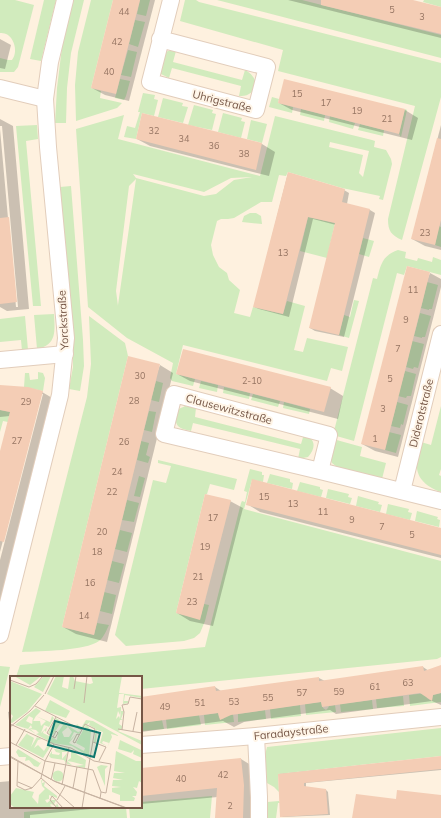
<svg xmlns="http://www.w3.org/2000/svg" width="441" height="818" viewBox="0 0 441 818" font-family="Mulish,sans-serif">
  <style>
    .green { fill: #d1ebbd; fill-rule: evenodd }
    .shadow { fill: #0003 }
    .building { fill: #f4cdb5 }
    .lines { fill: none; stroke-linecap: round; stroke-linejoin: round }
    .street-casing { stroke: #e2cdbb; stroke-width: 18 }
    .street { stroke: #fff; stroke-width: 16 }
    .labels { text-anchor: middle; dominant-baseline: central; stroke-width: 4; stroke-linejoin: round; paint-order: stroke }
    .number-label { font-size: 9px; fill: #957462 }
    .street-label { font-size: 11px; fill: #755646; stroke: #fff5e7 }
    .inset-road { fill: none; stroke: #c7b3a2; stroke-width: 1 }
    .view { fill: #0f766e; fill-opacity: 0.15; stroke: #0f766e; stroke-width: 2 }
    .inset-edge { fill: none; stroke: #755646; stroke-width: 2 }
  </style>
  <rect width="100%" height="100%" fill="#fef1df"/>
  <g class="green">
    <path d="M0,0H15L34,5L18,67L14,72H0V58L8,60H12C18,53 15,38 6,34C4,33 2,33 0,33Z"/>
    <polygon points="44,0 56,0 41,61 30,59"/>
    <polygon points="73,0 84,0 71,53 67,88 66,123 55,123 57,88 62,47"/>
    <polygon points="91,0 113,0 91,88 101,91 100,98 122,103 117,108 76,121 75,85 78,52"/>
    <polygon points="140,0 150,0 146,16 137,14"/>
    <path d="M185,0H196L199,2L441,63V97L402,240C391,235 388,231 388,219L415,106L278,71L283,50L180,21Z"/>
    <polygon points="217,0 302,0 441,35 441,58"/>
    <polygon points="424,0 441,0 441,7 423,2"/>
    <polygon points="135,20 145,22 138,47 129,44"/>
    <polygon points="128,50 137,52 131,77 121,75"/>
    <path d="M168,51H176L173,62L242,80L245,70C255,75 261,87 249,94C246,96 242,96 239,96L241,86L172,68L169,78L161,74L157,69L163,54Z"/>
    <polygon points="120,79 130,81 126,96 124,100 115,98"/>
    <polygon points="143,93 155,95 154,99 158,100 154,116 142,113 136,139 124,137 127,126 135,128 140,112 138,112"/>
    <polygon points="272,97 279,99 278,103 293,107 292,113 269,107"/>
    <polygon points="163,98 183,103 182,106 188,107 183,123 158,117"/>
    <polygon points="194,105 213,110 212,113 216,114 212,130 188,125"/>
    <polygon points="301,109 325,115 324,121 300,115"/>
    <polygon points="405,109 407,110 401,137 399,134"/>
    <polygon points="223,113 242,118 241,121 245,122 241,138 218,132"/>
    <path d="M124,115L118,139L260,176L275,116L372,140L375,141L374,147L386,150L391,159L392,164L383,200L379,199L380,196L342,188L288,172L286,176L279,175L272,202H261L234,218L228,219H221L217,221L211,245L213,255L219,267L227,273L229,280L240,290L234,313L250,317L253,307L283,314L287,301L305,306L294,350L303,352L307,338L348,347L342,371L331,368L327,381L183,345L176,374L195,379L193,386L172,381L170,378L173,363L127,338L88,307L76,129ZM330,142L369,151L363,177L359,173L363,155L329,147ZM133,174L204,192L231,178L252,177L234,180L216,194L204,196L136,178ZM136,179L118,305V306L116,291L129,186Z"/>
    <polygon points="330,116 355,123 353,129 329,122"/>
    <polygon points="251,120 267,124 262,143 247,139"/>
    <polygon points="360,124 384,130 383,136 358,130"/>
    <polygon points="37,125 38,139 26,141 41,306 33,306 16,126"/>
    <polygon points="71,186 83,340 84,366 80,391 69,389 73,367 73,341 60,187"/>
    <polygon points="250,213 256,213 261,216 262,224 242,222 244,216"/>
    <polygon points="308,217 335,223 327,258 300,251"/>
    <polygon points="439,226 441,227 441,247 435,245"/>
    <polygon points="363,238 374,241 369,257 359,254"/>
    <path d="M398,250L406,252L405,258L417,261L418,258L432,262L433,257L441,260V275L407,266L404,275L397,273L354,441L333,435L373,278L377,279C381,264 382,256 398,250Z"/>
    <polygon points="427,282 438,285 432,309 429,309 429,310 421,308"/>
    <polygon points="354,300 359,301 349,338 339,335 344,315 350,317"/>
    <polygon points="420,313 431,316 425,337 422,337 422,338 414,336"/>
    <path d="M54,314C55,331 57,345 37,349L34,315Z"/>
    <polygon points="25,316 28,350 22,351 21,340 0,342 0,319"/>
    <path d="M89,316L125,343L128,356L62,627L94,635L97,623L109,625C106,631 104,637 99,641C85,651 41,651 22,652L87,397L91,364Z"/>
    <polygon points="412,341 424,344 418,368 414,367 413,369 406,367"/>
    <polygon points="405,371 416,374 411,396 407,396 406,398 398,396"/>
    <polygon points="38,372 43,373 45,378 43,391 24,387 25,373 29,373 30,380 38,379"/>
    <polygon points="156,381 163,383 159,402 151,400"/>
    <polygon points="201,381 218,385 217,392 199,388"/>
    <polygon points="224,387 250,393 249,399 223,393"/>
    <polygon points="253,394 280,401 278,407 251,400"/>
    <polygon points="284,402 310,409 309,414 283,408"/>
    <polygon points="397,402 408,405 403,425 401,424 400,428 391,426"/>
    <path d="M185,406L196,408L195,417L301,444L304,434C316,439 316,448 308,457L298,459L300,449L193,423L191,431C187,430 181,429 178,426C174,421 175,413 179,409C180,408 184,407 185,406Z"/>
    <path d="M441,406V469L439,475L441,476V492C429,488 416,479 417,465C417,457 419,449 421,442L431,445Z"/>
    <polygon points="0,410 10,412 8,422 3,421 0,432"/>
    <polygon points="149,411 156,412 152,432 144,430"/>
    <polygon points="389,432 401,435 396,453 385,450"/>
    <polygon points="333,439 362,447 360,456 386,463 382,479 337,467 332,463 330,458"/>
    <polygon points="141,441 149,443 146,455 150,457 148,463 137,460"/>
    <polygon points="158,460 237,479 234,490 210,484 207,494 205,494 176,613 200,619 204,604 209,605 205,621 200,633 194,638 184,641 126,646 115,635 153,480 166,483 171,466 158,463"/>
    <polygon points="250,469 262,472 262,475 264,475 263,482 252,480 244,509 441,561 441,657 437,659 141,689 141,677 16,677 20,665 205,647 241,503 242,501 245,502 247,492 244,491"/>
    <polygon points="270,474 290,479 290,482 293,483 292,489 267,483"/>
    <polygon points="139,476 145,478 140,497 134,496"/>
    <polygon points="300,482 320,487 320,489 323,490 321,497 297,491"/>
    <polygon points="328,489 349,494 348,497 352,498 350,504 326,498"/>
    <polygon points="358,496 379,502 378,504 382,505 380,512 356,506"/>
    <polygon points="127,500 139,503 134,522 122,520"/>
    <polygon points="388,504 409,509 408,512 412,513 410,520 386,514"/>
    <polygon points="417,511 438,517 437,519 440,520 439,527 415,521"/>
    <polygon points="120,530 132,533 127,552 115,549"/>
    <polygon points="112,561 124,564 119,583 107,580"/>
    <polygon points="104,592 116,595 112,614 100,611"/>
    <polygon points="0,666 10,667 0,707"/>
    <polygon points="426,693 427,698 430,700 432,699 433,695 441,693 441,702 410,706 409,695"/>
    <polygon points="403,696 404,706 377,708 376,699"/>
    <polygon points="372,700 373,709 341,712 340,704"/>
    <polygon points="321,702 323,708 326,710 328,708 329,706 335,705 336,712 306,715 305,704"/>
    <polygon points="300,705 301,716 271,719 270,709"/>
    <polygon points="265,710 266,719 238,722 238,714"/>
    <polygon points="218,713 219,718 222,719 224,718 225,715 233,714 234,722 205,725 204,715"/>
    <polygon points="199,715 201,725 167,729 166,719"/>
    <polygon points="162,720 164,729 141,731 141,723"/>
    <polygon points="441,728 441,756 278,774 279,792 274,787 267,783 265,755 267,747"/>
    <polygon points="212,796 210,818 130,818 129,807 141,807 141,802"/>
    <polygon points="279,801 280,803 278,803 276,818 266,818 267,802"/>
    <polygon points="82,807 126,807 127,818 24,818 24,812"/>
  </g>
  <g class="shadow">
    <polygon points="115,0 155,0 129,101 105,95 92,88"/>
    <polygon points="288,0 409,0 441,8 441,38"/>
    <polygon points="0,39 11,45 5,69 0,68"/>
    <polygon points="279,103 405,110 418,118 412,140 292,110"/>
    <polygon points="143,114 262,144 275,152 269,176 150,146 137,139"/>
    <polygon points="0,119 13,126 29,309 7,311 0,307 0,129 16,307 18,307 2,126 0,126"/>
    <polygon points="441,125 441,250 425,246 412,239"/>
    <polygon points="288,173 344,190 349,193 347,204 370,210 375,213 344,337 315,331 310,328 336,225 313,219 289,317 259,309 254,307"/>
    <polygon points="430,273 441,279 441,287 398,457 375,451 362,444"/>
    <polygon points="160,365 173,373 107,642 76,634 63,627"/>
    <polygon points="177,374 330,388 343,396 338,419 190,381"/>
    <polygon points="0,386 42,392 54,399 0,608 0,560 43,394 41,394 0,552 0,455 10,416 0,417"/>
    <polygon points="230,501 243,508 213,626 190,621 177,613"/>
    <polygon points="247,504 441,529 441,558 260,512"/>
    <polygon points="441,666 441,705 432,701 336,714 330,710 244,722 234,727 223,721 141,732 141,698 215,687 221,691 319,678 325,681 423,667 429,671"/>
    <polygon points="11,711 11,738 8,712"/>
    <polygon points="441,757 441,770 306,783 306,788 326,790 328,792 330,815 283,817 281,816 279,774"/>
    <polygon points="241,759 254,767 256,818 216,818 218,797 141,804 141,769"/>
    <polygon points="11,781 11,807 111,807 30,815 30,818 0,818 0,782"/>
  </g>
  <g class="building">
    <polygon points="113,0 140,0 116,94 91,88"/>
    <polygon points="321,0 413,0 441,7 441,34 321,5"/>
    <polygon points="284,79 405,109 399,134 278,103"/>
    <polygon points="142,113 262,143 256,170 136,139"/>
    <polygon points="437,138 441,139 441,220 435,245 411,239"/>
    <polygon points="288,172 345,189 342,202 370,209 339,335 309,328 335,223 308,217 283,314 253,307"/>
    <polygon points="9,217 17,302 0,304 0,218"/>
    <polygon points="407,266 430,272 385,450 361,444"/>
    <polygon points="183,349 331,387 324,412 176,374"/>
    <polygon points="128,356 160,364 94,635 62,627"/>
    <polygon points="0,385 28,387 43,391 4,542 0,541 0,451 10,412 0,410"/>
    <polygon points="252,479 441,528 441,555 246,505"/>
    <polygon points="205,494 231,500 200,620 176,613"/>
    <polygon points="441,665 441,693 433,695 432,701 420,693 322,707 321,702 231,715 220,720 218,713 141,723 141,697 215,686 216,691 319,677 319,681 423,666 424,671"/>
    <polygon points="441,756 441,769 304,783 304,786 326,789 328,814 280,817 278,774"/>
    <polygon points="241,758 244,785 243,818 215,818 217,788 141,796 141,768"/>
    <polygon points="397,790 441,795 441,818 352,818 356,794 396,799"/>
  </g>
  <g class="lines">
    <defs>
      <g id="street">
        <polyline points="160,39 267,67 256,110 150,82 171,0"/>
        <polyline points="0,88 45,99"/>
        <polyline points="0,360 65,354"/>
        <polyline points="320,471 329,435 174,394 164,434 320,471 441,501"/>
        <polyline points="402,491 441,334"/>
        <polyline points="0,635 60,395 66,338 48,147 45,99 50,62 65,0"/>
        <polyline points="256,736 259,797 259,818"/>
        <polyline points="141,745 256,736 441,717"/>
        <polyline points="0,757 11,756"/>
      </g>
    </defs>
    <use href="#street" class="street-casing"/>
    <use href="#street" class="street"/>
  </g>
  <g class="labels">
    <g class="number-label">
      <text x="392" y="9">5</text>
      <text x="124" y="11">44</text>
      <text x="422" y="16">3</text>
      <text x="117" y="41">42</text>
      <text x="109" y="71">40</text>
      <text x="297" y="93">15</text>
      <text x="326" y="102">17</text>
      <text x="357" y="110">19</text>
      <text x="387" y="118">21</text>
      <text x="154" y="130">32</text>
      <text x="184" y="138">34</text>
      <text x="214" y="145">36</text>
      <text x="244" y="153">38</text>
      <text x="425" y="232">23</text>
      <text x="283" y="252">13</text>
      <text x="413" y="289">11</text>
      <text x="406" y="319">9</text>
      <text x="398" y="348">7</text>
      <text x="140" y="375">30</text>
      <text x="390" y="378">5</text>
      <text x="252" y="380">2-10</text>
      <text x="134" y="400">28</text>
      <text x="26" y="401">29</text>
      <text x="383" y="408">3</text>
      <text x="375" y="438">1</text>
      <text x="17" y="440">27</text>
      <text x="124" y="441">26</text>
      <text x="117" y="471">24</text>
      <text x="112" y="491">22</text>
      <text x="264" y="496">15</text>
      <text x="293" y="503">13</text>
      <text x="323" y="511">11</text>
      <text x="213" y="517">17</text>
      <text x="352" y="519">9</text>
      <text x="382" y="526">7</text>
      <text x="102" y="531">20</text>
      <text x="412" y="534">5</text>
      <text x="205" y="546">19</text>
      <text x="97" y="551">18</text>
      <text x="198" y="576">21</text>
      <text x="90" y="582">16</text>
      <text x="192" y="601">23</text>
      <text x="84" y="615">14</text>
      <text x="408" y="682">63</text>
      <text x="375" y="686">61</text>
      <text x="339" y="691">59</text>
      <text x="302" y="692">57</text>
      <text x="268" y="697">55</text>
      <text x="234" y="701">53</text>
      <text x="200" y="702">51</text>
      <text x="165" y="706">49</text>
      <text x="223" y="774">42</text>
      <text x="181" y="778">40</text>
      <text x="230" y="805">2</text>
    </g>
    <g class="street-label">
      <text transform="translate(222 101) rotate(14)">Uhrigstraße</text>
      <text transform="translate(63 320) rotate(-93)">Yorckstraße</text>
      <text transform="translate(229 409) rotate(15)">Clausewitzstraße</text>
      <text transform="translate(421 413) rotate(-76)">Diderotstraße</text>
      <text transform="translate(291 732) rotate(-6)">Faradaystraße</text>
    </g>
  </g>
  <g transform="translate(10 676)">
    <rect width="132" height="132" fill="#fef1df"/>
    <path d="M4,0H19L30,1L20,9ZM34,0H41L33,16L24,11ZM46,0H54L52,11L58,13L60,0H63L65,5L80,8L83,7L81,0H112L109,17L132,20V22L115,19L114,25H118V27L113,28L114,18H109L107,32L111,31V34L110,39L108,35L106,43L109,40L110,43L111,35H114L111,43L113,44H110L109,48L112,50V53L108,55L132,65V69L39,19L37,18ZM0,5L32,18L17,36L2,47L0,46L3,40L0,37ZM40,24L60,35L56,42L35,35ZM26,32L31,35L26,40L40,46L42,40L44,42L39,51L34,49L31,57L37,51L36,56L34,54L33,57L47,64L48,56L53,49L50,48L42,60L38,57L46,42L68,56L71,55L69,58L64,56L60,64L66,58L59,67L74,75L75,72L66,67L76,49L78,50L81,55L79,80L75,79L76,72L75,78L62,70L42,67L26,58L29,57L26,54L20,53L26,58L18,53L22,52L21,49L18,53L5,49ZM19,40L23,42L22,47L26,40L36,45L31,50L30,45H23L22,48L16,45ZM49,44L59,49L58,51L62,56L59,61H54L52,56L58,51ZM76,44L83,45L109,60L101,58L102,61L97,72L99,67L93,65L92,67L97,70L90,67L93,56L87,54L86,66H84L86,53L79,49L80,46L71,53L66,51L67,48L71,52ZM18,56L17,58L24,62L21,71L27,61L32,63L28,64L24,72L28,69L34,75L39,67L36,65L42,68L33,82L35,83L8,69ZM110,64L131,74L132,73V82L123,78L124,74L121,77L108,73ZM46,69L58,72L57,76H52V83L57,77L56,87L54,84L41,82L39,80L42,75V78L49,79L50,77L46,76L44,73L56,74V72ZM8,73L30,87L32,85L28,91L24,90L19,84L15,85L16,81H9L6,76ZM61,75L76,84L75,92L64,90L74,89L63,86L57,85L62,89L57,88V85L61,82ZM106,75L126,85H132V107L129,105L127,112L123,111L127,116L126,120H122L125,122L124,125H110V119L102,116V112L111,111L102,110L103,104H113L103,102L104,97H115L104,95ZM91,89L98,90L95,93V110L87,91ZM42.5 100a5.5 5.5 0 1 1 11 0a5.5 5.5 0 1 1-11 0ZM31,104L34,106L32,104V107L35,106L34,110L47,120V122L39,119V123L35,124L37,127L44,121L41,124H46L44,128L46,130L47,127L49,132L41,128L40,129L43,132H5L0,128V120L6,112L24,116L22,121L28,128L29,119L35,113L32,110Z" fill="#d1ebbd" fill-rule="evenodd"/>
    <path class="inset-road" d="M0,4L19,11L26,8L33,0M64,13L66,0M35,18L44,0M74,27L77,0M25,30L72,54M0,48L44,68L61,72L84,85L101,88L96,117L91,116M0,51L20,35L34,19M108,53L132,57M112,54L114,36L112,29L118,28L120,21L132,23M123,55L127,36M69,59L67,58L63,66L65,67L75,48L85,53L80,82M43,61L46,55L48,57L45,62L43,61L37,57L46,41M0,66L35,85L83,94M83,66L96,71L89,85M6,69L15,53M0,80L44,105L117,132M0,81L46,106L116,132M8,85L7,110L15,114L22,112L31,102L35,85L44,68M83,94L91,116L90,123M31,102L65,132M41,104L45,87M8,106L22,112M52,109L59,71M63,112L67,91M47,124L55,110M47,132L40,124L42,120L53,132M72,132L80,82"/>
    <path class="view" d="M45,45L90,57L84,81L38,69Z"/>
    <rect width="132" height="132" class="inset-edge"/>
  </g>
</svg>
